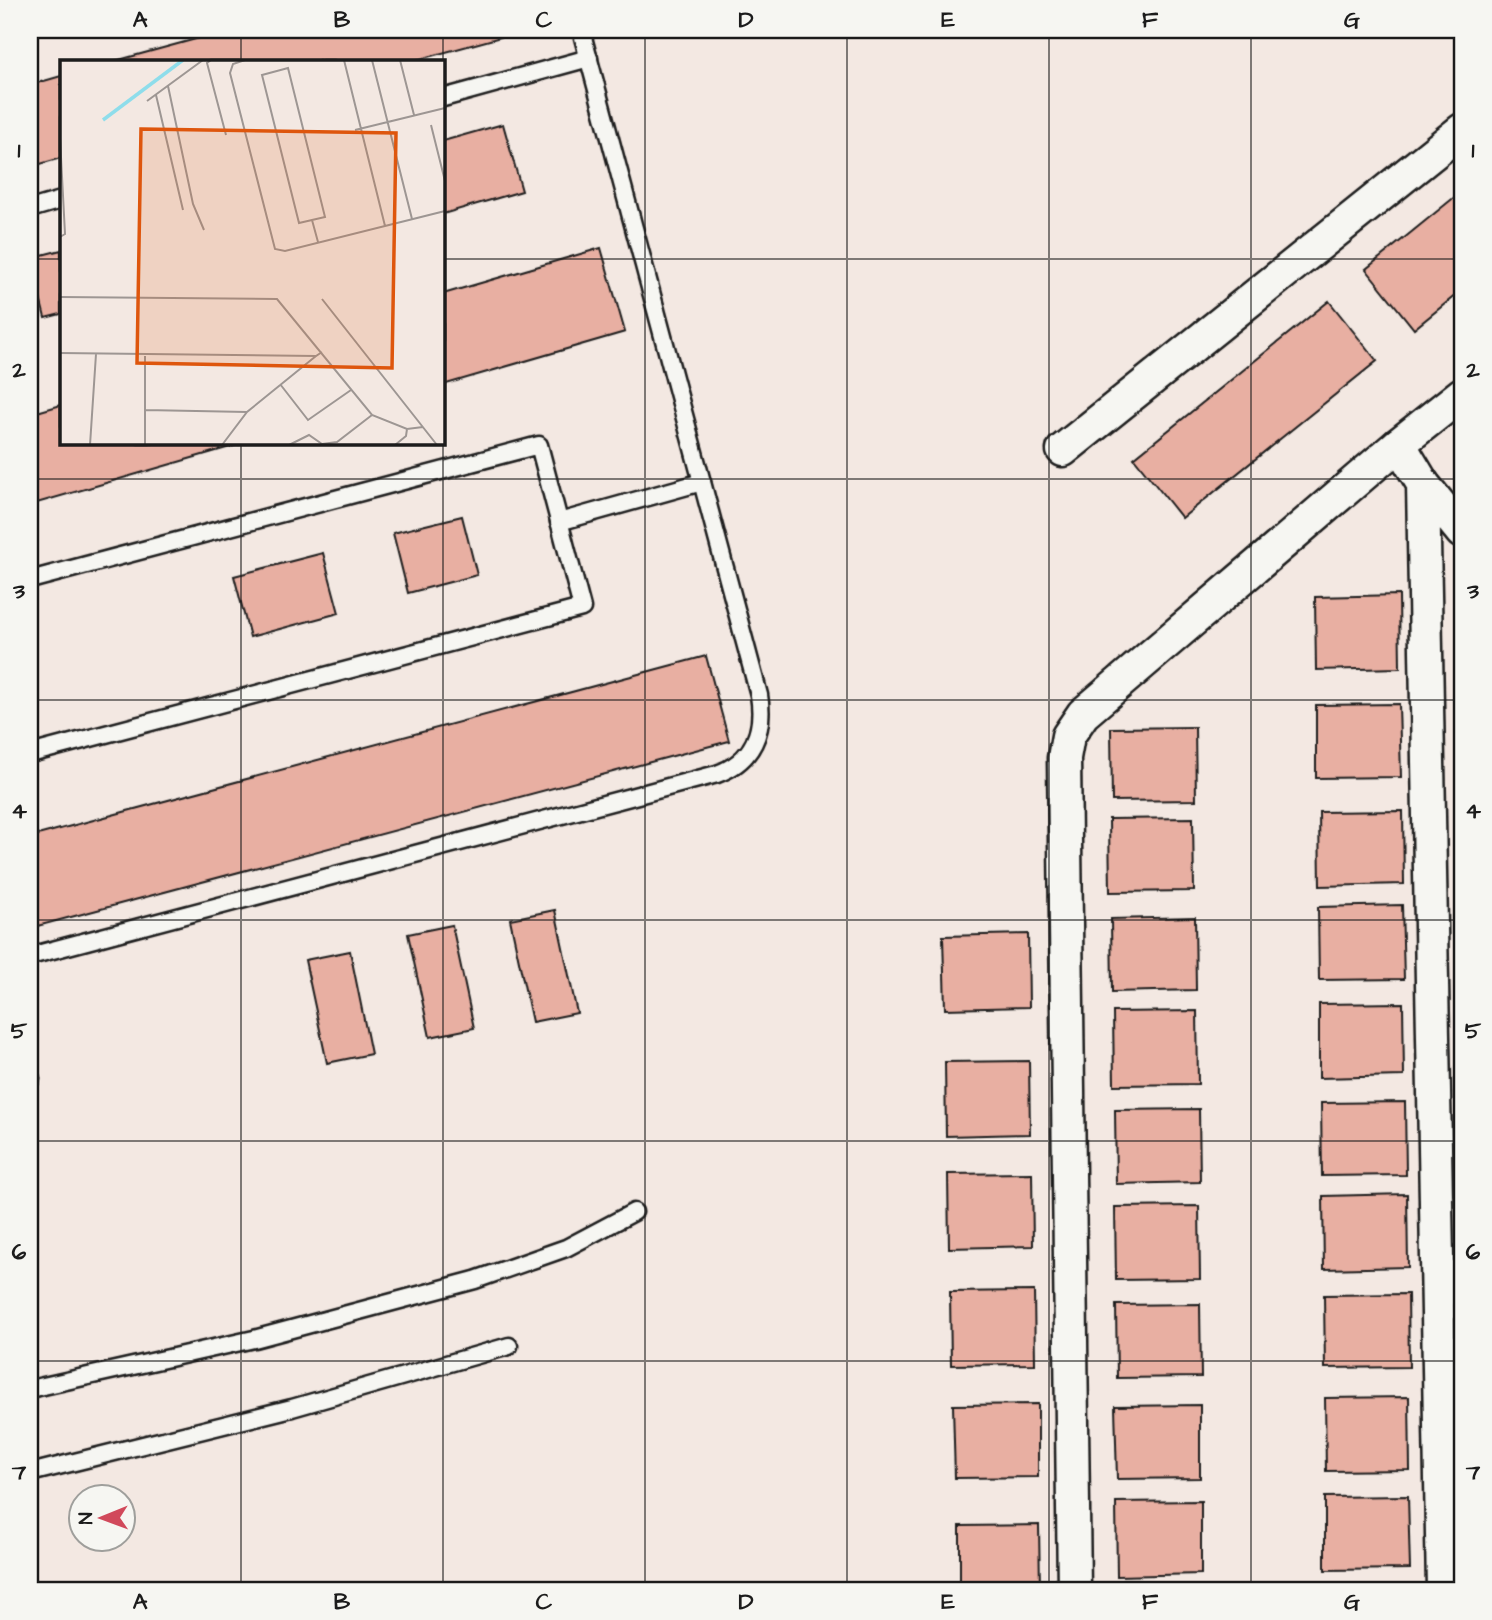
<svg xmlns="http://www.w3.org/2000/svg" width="1492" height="1620" viewBox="0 0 1492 1620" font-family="'Architects Daughter',sans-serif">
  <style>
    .building { fill: #e8afa2; stroke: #1c1c1c; stroke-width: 2 }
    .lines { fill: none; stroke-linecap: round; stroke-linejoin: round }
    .lane-casing { stroke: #1c1c1c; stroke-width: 21 }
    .street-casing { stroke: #1c1c1c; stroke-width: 37 }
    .lane { stroke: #f6f6f2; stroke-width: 16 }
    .street { stroke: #f6f6f2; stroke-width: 32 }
    .grid { fill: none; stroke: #1c1c1c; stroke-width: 2; stroke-opacity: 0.55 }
    .inset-river { fill: none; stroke: #8eddeb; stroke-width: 3.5 }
    .inset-road { fill: none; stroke: #9d9693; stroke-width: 2 }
    .view { fill: #de560d; fill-opacity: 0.15; stroke: #de560d; stroke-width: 3.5 }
    .inset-edge { fill: none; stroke: #1c1c1c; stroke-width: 3.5 }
    .neatline { fill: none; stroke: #1c1c1c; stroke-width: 2.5 }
    .grid-label { font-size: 23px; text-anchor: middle; font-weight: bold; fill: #1c1c1c }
  </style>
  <rect width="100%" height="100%" fill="#f3e8e2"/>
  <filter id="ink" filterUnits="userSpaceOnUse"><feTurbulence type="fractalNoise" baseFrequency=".0143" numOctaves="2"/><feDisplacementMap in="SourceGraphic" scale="14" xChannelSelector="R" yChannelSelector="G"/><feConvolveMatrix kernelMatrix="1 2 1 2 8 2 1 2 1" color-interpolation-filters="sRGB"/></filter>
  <g filter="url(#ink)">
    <g class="building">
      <polygon points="229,30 526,30 413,61 115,61"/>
      <polygon points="61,76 61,158 30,167 30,85"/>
      <polygon points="503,124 522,191 443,214 443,141"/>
      <polygon points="1462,191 1462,290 1414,329 1366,269"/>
      <polygon points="601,248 625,332 443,385 443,294"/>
      <polygon points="61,250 61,314 45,318 30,258"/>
      <polygon points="1329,301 1377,361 1182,518 1134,458"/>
      <polygon points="61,405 61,443 244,443 30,505 30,414"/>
      <polygon points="462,516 477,575 408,593 393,533"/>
      <polygon points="323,553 339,613 250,637 234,576"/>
      <polygon points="1399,595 1400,668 1316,670 1315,597"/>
      <polygon points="706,656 729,741 30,928 30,837"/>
      <polygon points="1399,704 1401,777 1316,778 1316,705"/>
      <polygon points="1195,727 1196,800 1112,801 1111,728"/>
      <polygon points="1403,811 1404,884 1320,886 1319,812"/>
      <polygon points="1193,818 1194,891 1110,892 1109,819"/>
      <polygon points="1402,905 1404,979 1319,980 1318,907"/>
      <polygon points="555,910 577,1013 532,1022 510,919"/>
      <polygon points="1195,917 1196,990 1112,992 1111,919"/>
      <polygon points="452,925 474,1028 430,1037 408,934"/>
      <polygon points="1028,934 1029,1007 945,1009 943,936"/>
      <polygon points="350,951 371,1054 327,1063 305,960"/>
      <polygon points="1403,1003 1404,1076 1319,1078 1319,1004"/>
      <polygon points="1197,1011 1198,1084 1114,1085 1113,1012"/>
      <polygon points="1029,1061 1030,1134 946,1136 945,1062"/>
      <polygon points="1405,1102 1406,1175 1322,1176 1321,1103"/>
      <polygon points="1199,1109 1200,1182 1116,1184 1115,1110"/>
      <polygon points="1032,1173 1033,1246 949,1248 948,1174"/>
      <polygon points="1407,1194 1408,1267 1324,1269 1323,1196"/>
      <polygon points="1199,1206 1200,1279 1116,1280 1115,1207"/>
      <polygon points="1034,1291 1035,1364 951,1365 950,1292"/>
      <polygon points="1408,1294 1409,1367 1325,1368 1324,1295"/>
      <polygon points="1200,1304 1201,1377 1117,1378 1116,1305"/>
      <polygon points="1409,1397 1410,1470 1326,1471 1325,1398"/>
      <polygon points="1038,1404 1038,1477 955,1478 953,1405"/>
      <polygon points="1200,1405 1200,1478 1117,1479 1115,1406"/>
      <polygon points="1408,1496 1410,1569 1325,1570 1325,1497"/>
      <polygon points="1201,1501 1201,1574 1117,1576 1116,1502"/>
      <polygon points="1039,1525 1040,1590 960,1590 960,1526"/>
    </g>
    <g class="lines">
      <defs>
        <g id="lane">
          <polyline points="443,98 589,58"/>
          <polyline points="30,209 61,200"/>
          <polyline points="559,522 702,482"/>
          <polyline points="30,580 539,445 582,608 30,754"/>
          <path d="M30,956L717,774C753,761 765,731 759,695L581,30"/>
          <polyline points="30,1080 31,1079"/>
          <polyline points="30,1389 254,1339 475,1280 566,1248 634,1212"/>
          <polyline points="30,1473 292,1408 509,1346"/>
        </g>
        <g id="street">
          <polyline points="1399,444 1423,484 1443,1590"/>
          <polyline points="1063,450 1462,130"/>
          <polyline points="1423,484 1462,532"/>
          <polyline points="1074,1590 1064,758 1068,736 1083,714 1399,444 1462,394"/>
        </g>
      </defs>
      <use href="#lane" class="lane-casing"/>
      <use href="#street" class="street-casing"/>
      <use href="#lane" class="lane"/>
      <use href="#street" class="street"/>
    </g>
  </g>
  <path class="grid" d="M241,30V61M443,30V1590M645,30V1590M847,30V1590M1049,30V1590M1251,30V1590M30,259H61M443,259H1462M241,443V1590M30,479H1462M30,700H1462M30,920H1462M30,1141H1462M30,1361H1462"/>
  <g transform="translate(60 60)">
    <rect width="385" height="385" fill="#f3e8e2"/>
    <path class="inset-river" d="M43,60L123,0"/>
    <path class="inset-road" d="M151,0L147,3L166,75M185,0L173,4L170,13L215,189L225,191L385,151M284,0L325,166M312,0L352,159M340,0L354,55M228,8L265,157L239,163L202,15ZM108,26L133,144L144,170M96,35L123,150M87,41L143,0M371,65L385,121M295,70L385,48M0,78L5,174L0,177M252,160L258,182M0,237L217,239L312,355L347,369L363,367M262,239L377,385M0,293L256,296L262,292M85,296V385M220,324L248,360L291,330M85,350L187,352M30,385L36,294M162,385L187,352L256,296M229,385L249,375L262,384L277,382L312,355M335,385L346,376L347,369"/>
    <path class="view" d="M81,69L336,73L332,308L77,303Z"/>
    <rect width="385" height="385" class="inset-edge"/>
  </g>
  <rect width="1492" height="1620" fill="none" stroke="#f6f6f2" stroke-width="77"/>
  <g transform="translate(102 1518) rotate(269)"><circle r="33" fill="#f6f6f2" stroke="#9f9f9c" stroke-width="2"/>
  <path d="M0-5L12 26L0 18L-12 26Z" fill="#d1495b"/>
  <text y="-10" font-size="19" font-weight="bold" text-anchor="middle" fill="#1c1c1c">N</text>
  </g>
  <rect x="38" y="38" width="1416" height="1544" class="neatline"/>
  <g class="grid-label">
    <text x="140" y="27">A</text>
    <text x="342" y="27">B</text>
    <text x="544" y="27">C</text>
    <text x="746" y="27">D</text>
    <text x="948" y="27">E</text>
    <text x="1150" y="27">F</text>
    <text x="1352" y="27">G</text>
    <text x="19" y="157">1</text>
    <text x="1473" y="157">1</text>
    <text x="19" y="377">2</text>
    <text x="1473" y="377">2</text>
    <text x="19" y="598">3</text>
    <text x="1473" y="598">3</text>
    <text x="19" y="818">4</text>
    <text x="1473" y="818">4</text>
    <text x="19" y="1038">5</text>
    <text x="1473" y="1038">5</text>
    <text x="19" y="1259">6</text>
    <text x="1473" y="1259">6</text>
    <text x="19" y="1479">7</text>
    <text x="1473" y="1479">7</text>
    <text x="140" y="1609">A</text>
    <text x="342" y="1609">B</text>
    <text x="544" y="1609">C</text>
    <text x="746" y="1609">D</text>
    <text x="948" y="1609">E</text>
    <text x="1150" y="1609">F</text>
    <text x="1352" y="1609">G</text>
  </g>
</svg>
